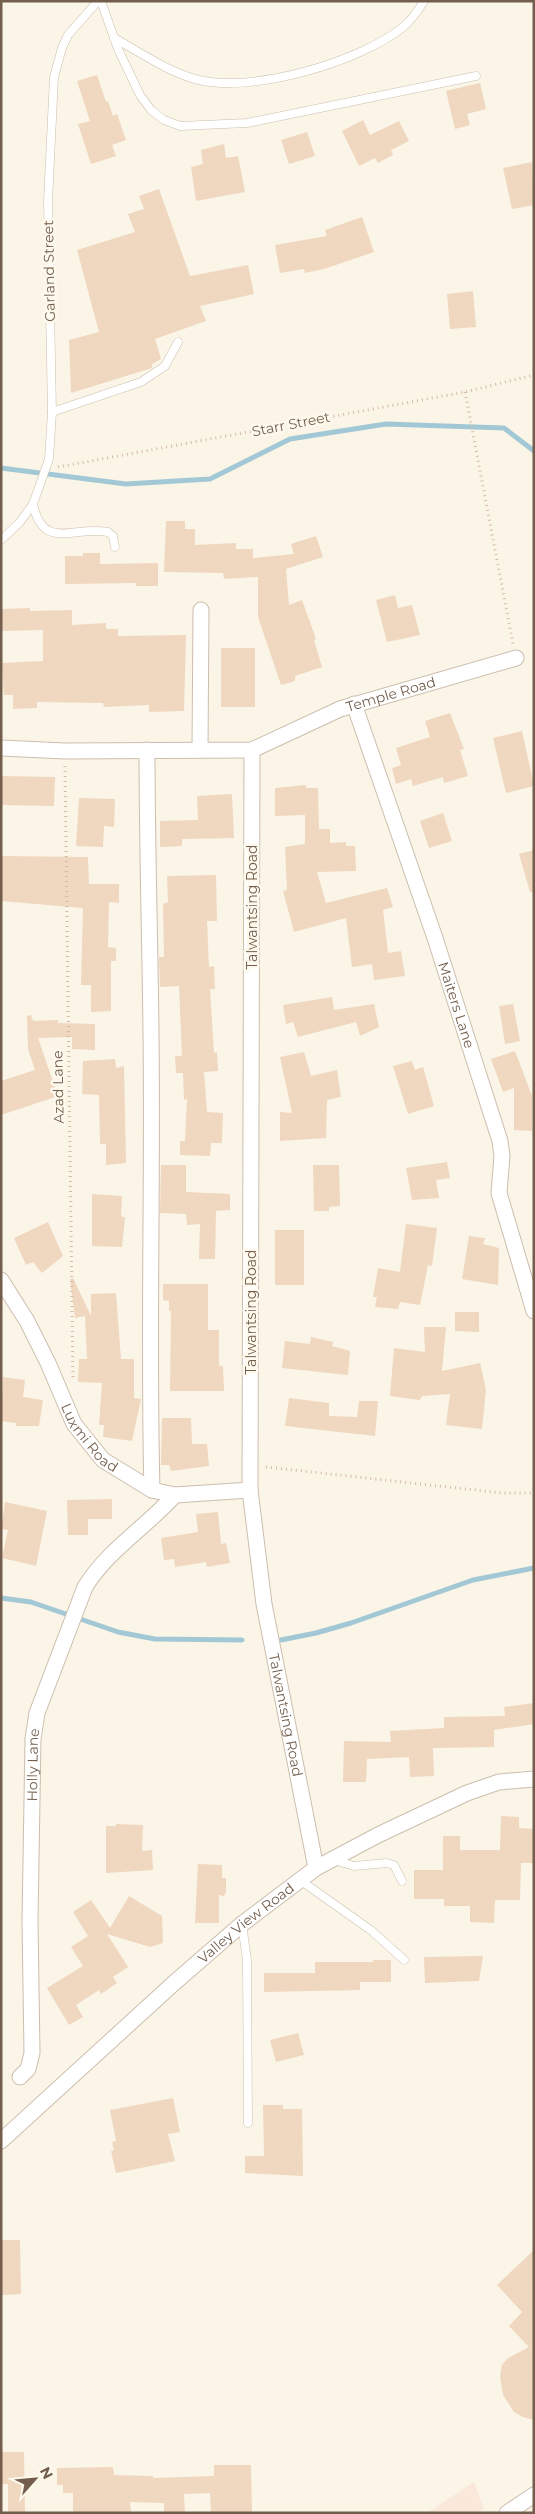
<svg xmlns="http://www.w3.org/2000/svg" width="535" height="2514" viewBox="0 0 535 2514" font-family="Montserrat,sans-serif">
  <style>
    .commercial { fill: #fae8db }
    .lines { fill: none; stroke-linecap: round; stroke-linejoin: round }
    .stream { stroke: #a3c8d5; stroke-width: 5 }
    .building { fill: #efd7c0 }
    .service-casing { stroke: #ccbeae; stroke-width: 9 }
    .minor-casing { stroke: #ccbeae; stroke-width: 17 }
    .path { stroke: #d4bba3; stroke-width: 3; stroke-dasharray: 1 4; stroke-linecap: butt }
    .service { stroke: #fff; stroke-width: 8 }
    .minor { stroke: #fff; stroke-width: 15 }
    .labels { text-anchor: middle; dominant-baseline: central; stroke-width: 5; stroke-linejoin: round; paint-order: stroke }
    .street-label { font-size: 14px; fill: #735e4d; stroke: #fef9ed }
  </style>
  <rect width="100%" height="100%" fill="#fbf5e7"/>
  <polygon class="commercial" points="474,2482 484,2509 477,2513 427,2513"/>
  <g class="lines">
    <g class="stream">
      <polyline points="1,468 126,484 210,479 290,439 386,424 504,428 534,451"/>
      <polyline points="1,1598 31,1602 118,1632 155,1639 242,1640"/>
      <polyline points="281,1640 316,1633 351,1623 473,1580 534,1568"/>
    </g>
  </g>
  <g class="building">
    <polygon points="97,75 106,102 108,101 113,116 117,114 126,140 112,145 116,156 91,164 78,124 90,121 77,81"/>
    <polygon points="480,83 486,109 467,114 470,125 455,129 446,91"/>
    <polygon points="363,120 370,135 399,121 409,141 391,150 393,155 378,163 375,158 359,166 342,131"/>
    <polygon points="307,132 315,156 289,164 281,140"/>
    <polygon points="224,144 226,158 238,156 245,192 196,201 191,167 203,164 201,150"/>
    <polygon points="532,162 534,205 512,209 503,168"/>
    <polygon points="159,189 190,276 248,265 254,294 200,306 206,321 155,339 161,359 152,364 152,368 71,393 69,340 99,332 77,250 135,232 128,214 144,209 139,196"/>
    <polygon points="362,217 374,252 324,269 305,273 304,269 280,273 275,245 327,236 325,230"/>
    <polygon points="473,291 476,327 450,329 447,294"/>
    <polygon points="166,521 185,521 185,529 195,529 195,545 236,543 236,549 253,549 253,558 294,554 291,544 316,536 323,557 286,569 289,605 302,600 316,639 314,640 322,667 295,676 295,681 281,685 258,617 258,577 224,579 223,573 164,572"/>
    <polygon points="83,553 100,553 100,564 158,563 158,586 136,586 136,583 65,584 65,556 83,556"/>
    <polygon points="395,595 398,608 412,605 420,635 387,642 376,600"/>
    <polygon points="30,608 30,611 72,610 72,625 106,623 106,629 118,629 118,636 186,635 184,711 149,712 149,705 104,707 103,703 37,702 37,708 13,709 13,695 4,695 2,663 43,661 43,630 1,631 1,609"/>
    <rect x="221" y="648" width="34" height="59"/>
    <polygon points="450,713 464,749 460,750 468,776 444,783 443,777 413,786 411,779 396,784 392,768 401,765 396,748 430,737 425,721"/>
    <polygon points="522,731 534,786 506,793 493,738"/>
    <polygon points="1,776 55,777 54,806 1,805"/>
    <polygon points="306,785 306,788 318,788 319,829 330,829 330,843 346,842 346,846 355,846 356,871 317,872 326,903 387,888 393,907 383,910 388,953 401,951 405,976 374,980 372,964 352,967 346,918 294,932 283,891 287,890 285,847 305,844 305,815 275,816 275,788"/>
    <polygon points="232,794 234,838 182,839 182,846 160,847 160,821 198,820 197,796"/>
    <polygon points="79,798 115,799 114,827 104,826 103,847 76,846"/>
    <polygon points="443,813 452,841 429,848 420,821"/>
    <polygon points="534,850 534,892 530,892 519,854"/>
    <polygon points="1,856 88,857 89,884 119,884 119,903 109,902 108,947 116,948 116,961 111,961 111,1011 91,1012 91,985 81,985 83,908 1,901"/>
    <polygon points="216,875 217,921 207,921 209,967 214,966 215,989 210,989 214,1053 217,1052 218,1071 204,1072 207,1112 223,1113 222,1143 211,1143 210,1156 180,1155 180,1141 185,1141 187,1099 184,1100 183,1073 176,1073 175,1056 182,1056 179,986 160,987 159,957 164,957 163,904 168,902 167,876"/>
    <polygon points="332,997 334,1010 374,1004 379,1027 360,1036 356,1022 298,1037 293,1022 286,1024 283,1005"/>
    <polygon points="513,1004 520,1041 505,1044 499,1006"/>
    <polygon points="31,1015 33,1021 58,1020 58,1023 95,1024 95,1050 72,1049 72,1037 38,1038 58,1096 1,1115 1,1081 35,1070 28,1049 27,1016"/>
    <polygon points="515,1051 532,1096 532,1131 514,1130 514,1088 503,1092 491,1059"/>
    <polygon points="304,1052 311,1076 337,1070 341,1097 327,1100 326,1138 280,1141 280,1112 292,1113 280,1057"/>
    <polygon points="115,1059 116,1068 124,1066 126,1163 106,1165 106,1144 100,1144 99,1095 82,1094 83,1061"/>
    <polygon points="412,1061 415,1070 423,1067 434,1106 408,1114 393,1066"/>
    <polygon points="447,1162 450,1178 436,1180 439,1198 412,1200 406,1168"/>
    <polygon points="161,1165 186,1165 186,1192 230,1194 230,1210 216,1211 215,1259 199,1259 200,1224 187,1225 186,1214 160,1213"/>
    <polygon points="313,1165 339,1165 340,1206 329,1207 329,1211 314,1211"/>
    <polygon points="92,1194 122,1196 121,1216 125,1218 122,1247 92,1246"/>
    <polygon points="48,1222 63,1256 42,1273 33,1262 26,1265 14,1238"/>
    <polygon points="406,1224 437,1228 432,1266 428,1265 420,1305 400,1302 398,1309 375,1307 377,1297 373,1297 378,1268 400,1272"/>
    <rect x="275" y="1230" width="29" height="55"/>
    <polygon points="469,1236 485,1238 483,1244 499,1248 498,1285 462,1279"/>
    <polygon points="73,1278 91,1316 91,1294 116,1293 121,1359 134,1359 134,1398 141,1399 132,1441 103,1437 104,1425 99,1425 102,1383 78,1382 79,1359 87,1359 85,1316 75,1318 70,1279"/>
    <polygon points="163,1284 208,1284 208,1330 219,1330 219,1366 223,1366 224,1391 170,1391 171,1311 169,1311 169,1301 163,1300"/>
    <polygon points="455,1312 479,1312 479,1332 455,1331"/>
    <polygon points="424,1327 446,1327 442,1371 480,1363 486,1390 482,1429 446,1425 450,1394 422,1396 420,1400 390,1396 394,1348 425,1352"/>
    <polygon points="311,1337 333,1342 332,1346 350,1351 348,1375 282,1368 285,1341 310,1344"/>
    <polygon points="3,1377 25,1380 23,1397 43,1400 39,1426 16,1426 16,1423 1,1421"/>
    <polygon points="289,1398 329,1403 329,1416 357,1417 359,1401 378,1401 375,1436 285,1426"/>
    <polygon points="162,1418 191,1418 192,1444 207,1444 209,1466 171,1471 169,1465 161,1465"/>
    <polygon points="112,1499 112,1519 88,1519 88,1535 68,1535 67,1500"/>
    <polygon points="5,1502 47,1511 36,1566 2,1558 8,1530 1,1529"/>
    <polygon points="218,1512 221,1544 226,1543 230,1563 207,1567 206,1562 175,1567 174,1559 164,1560 161,1538 198,1532 196,1514"/>
    <polygon points="534,1703 534,1724 494,1730 494,1747 433,1748 434,1776 410,1777 409,1757 367,1759 366,1782 343,1782 344,1741 391,1742 390,1731 444,1728 444,1717 505,1716 504,1707"/>
    <polygon points="501,1816 519,1817 519,1828 534,1829 534,1863 521,1863 520,1900 495,1900 494,1923 470,1922 470,1906 444,1906 444,1899 414,1899 414,1870 443,1870 443,1836 460,1836 460,1850 500,1850"/>
    <polygon points="116,1824 143,1825 142,1851 152,1850 153,1870 106,1873 106,1826 116,1826"/>
    <polygon points="198,1864 222,1865 222,1878 226,1878 226,1892 224,1896 219,1895 219,1923 195,1923"/>
    <polygon points="129,1896 162,1916 163,1943 150,1947 107,1934 128,1967 113,1977 117,1983 101,1994 99,1990 76,2005 83,2017 69,2025 47,1988 83,1966 71,1947 88,1936 73,1912 91,1900 110,1928"/>
    <polygon points="483,1956 479,1981 425,1983 424,1957"/>
    <polygon points="373,1960 391,1960 391,1982 360,1982 360,1990 264,1992 264,1973 315,1973 315,1962 373,1962"/>
    <polygon points="298,2033 304,2055 276,2062 270,2040"/>
    <polygon points="173,2098 180,2132 168,2134 175,2161 116,2173 111,2151 114,2150 112,2142 116,2141 110,2110"/>
    <polygon points="263,2105 283,2105 283,2109 302,2109 303,2176 245,2173 245,2156 264,2156"/>
    <polygon points="1,2240 20,2240 21,2294 1,2295"/>
    <polygon points="534,2250 534,2420 523,2417 514,2412 503,2395 500,2376 502,2365 508,2358 529,2347 509,2326 522,2312 497,2285"/>
    <polygon points="1,2452 24,2452 25,2513 8,2513 8,2484 1,2484"/>
    <polygon points="214,2465 251,2465 252,2513 211,2513 210,2493 184,2494 185,2513 164,2513 164,2503 130,2502 131,2513 73,2513 73,2493 63,2493 63,2485 57,2485 57,2468 113,2467 114,2475 153,2476 153,2478 214,2476"/>
  </g>
  <g class="lines">
    <defs>
      <g id="service">
        <polyline points="101,1 118,49 140,95 151,110 164,120 180,126 247,123 476,76"/>
        <path d="M114,38C140,52 169,73 199,80C254,93 358,62 402,28C411,21 418,11 424,1"/>
        <polyline points="52,412 141,382 165,366 178,342"/>
        <path d="M33,504C43,552 74,525 108,532L113,536L115,547"/>
        <polyline points="1,540 20,522 33,504 49,459 52,412 48,201 54,77 62,48 68,35 98,1"/>
        <polyline points="334,1860 354,1866 387,1863 394,1865 402,1881"/>
        <polyline points="300,1880 372,1931 404,1960"/>
        <polyline points="242,1924 247,1960 248,2123"/>
      </g>
      <g id="minor">
        <path id="s1" d="M354,704L435,938L500,1141L502,1156L499,1193L534,1311"/>
        <path id="s2" d="M1,748L65,751L252,750L340,709L516,658"/>
        <path d="M147,750C147,845 150,939 151,1033C153,1185 148,1337 152,1490"/>
        <polyline points="200,750 201,610"/>
        <path id="s3" d="M252,750L250,1490L264,1604L316,1868"/>
        <path id="s4" d="M1,1280L27,1321L48,1363L74,1424L103,1460L152,1490L175,1495L250,1490"/>
        <path id="s5" d="M20,2077L28,2069L32,2053L30,1921L33,1739L37,1713L85,1587C108,1550 146,1527 175,1495"/>
        <path id="s6" d="M1,2141L174,1983L242,1924L316,1868L378,1835L467,1793L499,1782L534,1779"/>
        <polyline points="507,2513 534,2495"/>
      </g>
    </defs>
    <use href="#service" class="service-casing"/>
    <use href="#minor" class="minor-casing"/>
    <g class="path">
      <polyline points="465,392 513,644"/>
      <polyline points="58,467 465,392 534,375"/>
      <polyline points="65,766 73,1380"/>
      <polyline points="266,1467 502,1493 534,1493"/>
    </g>
    <use href="#service" class="service"/>
    <use href="#minor" class="minor"/>
  </g>
  <g class="labels">
    <g class="street-label">
      <text transform="translate(49 271) rotate(-91)">Garland Street</text>
      <text transform="translate(291 424) rotate(-11)">Starr Street</text>
      <text stroke="none"><textPath href="#s2" startOffset="401">Temple Road</textPath></text>
      <text transform="translate(252 907) rotate(-90)">Talwantsing Road</text>
      <text stroke="none"><textPath href="#s1" startOffset="318">Maiters Lane</textPath></text>
      <text transform="translate(58 1087) rotate(-91)">Azad Lane</text>
      <text transform="translate(251 1312) rotate(-90)">Talwantsing Road</text>
      <text stroke="none"><textPath href="#s4" startOffset="182">Luxmi Road</textPath></text>
      <text stroke="none"><textPath href="#s3" startOffset="968">Talwantsing Road</textPath></text>
      <text stroke="none"><textPath href="#s5" startOffset="316">Holly Lane</textPath></text>
      <text stroke="none"><textPath href="#s6" startOffset="328">Valley View Road</textPath></text>
    </g>
  </g>
  <rect width="535" height="2514" fill="none" stroke="#735e4d" stroke-width="5"/>
  <g transform="translate(35 2479) rotate(63)" stroke="#fef9ed" stroke-width="4" paint-order="stroke">
  <path d="M0-4L9 19L0 12L-9 19Z" fill="#735e4d"/>
  <text y="-8" font-size="14" font-weight="bold" text-anchor="middle" fill="#735e4d">N</text>
  </g>
</svg>
